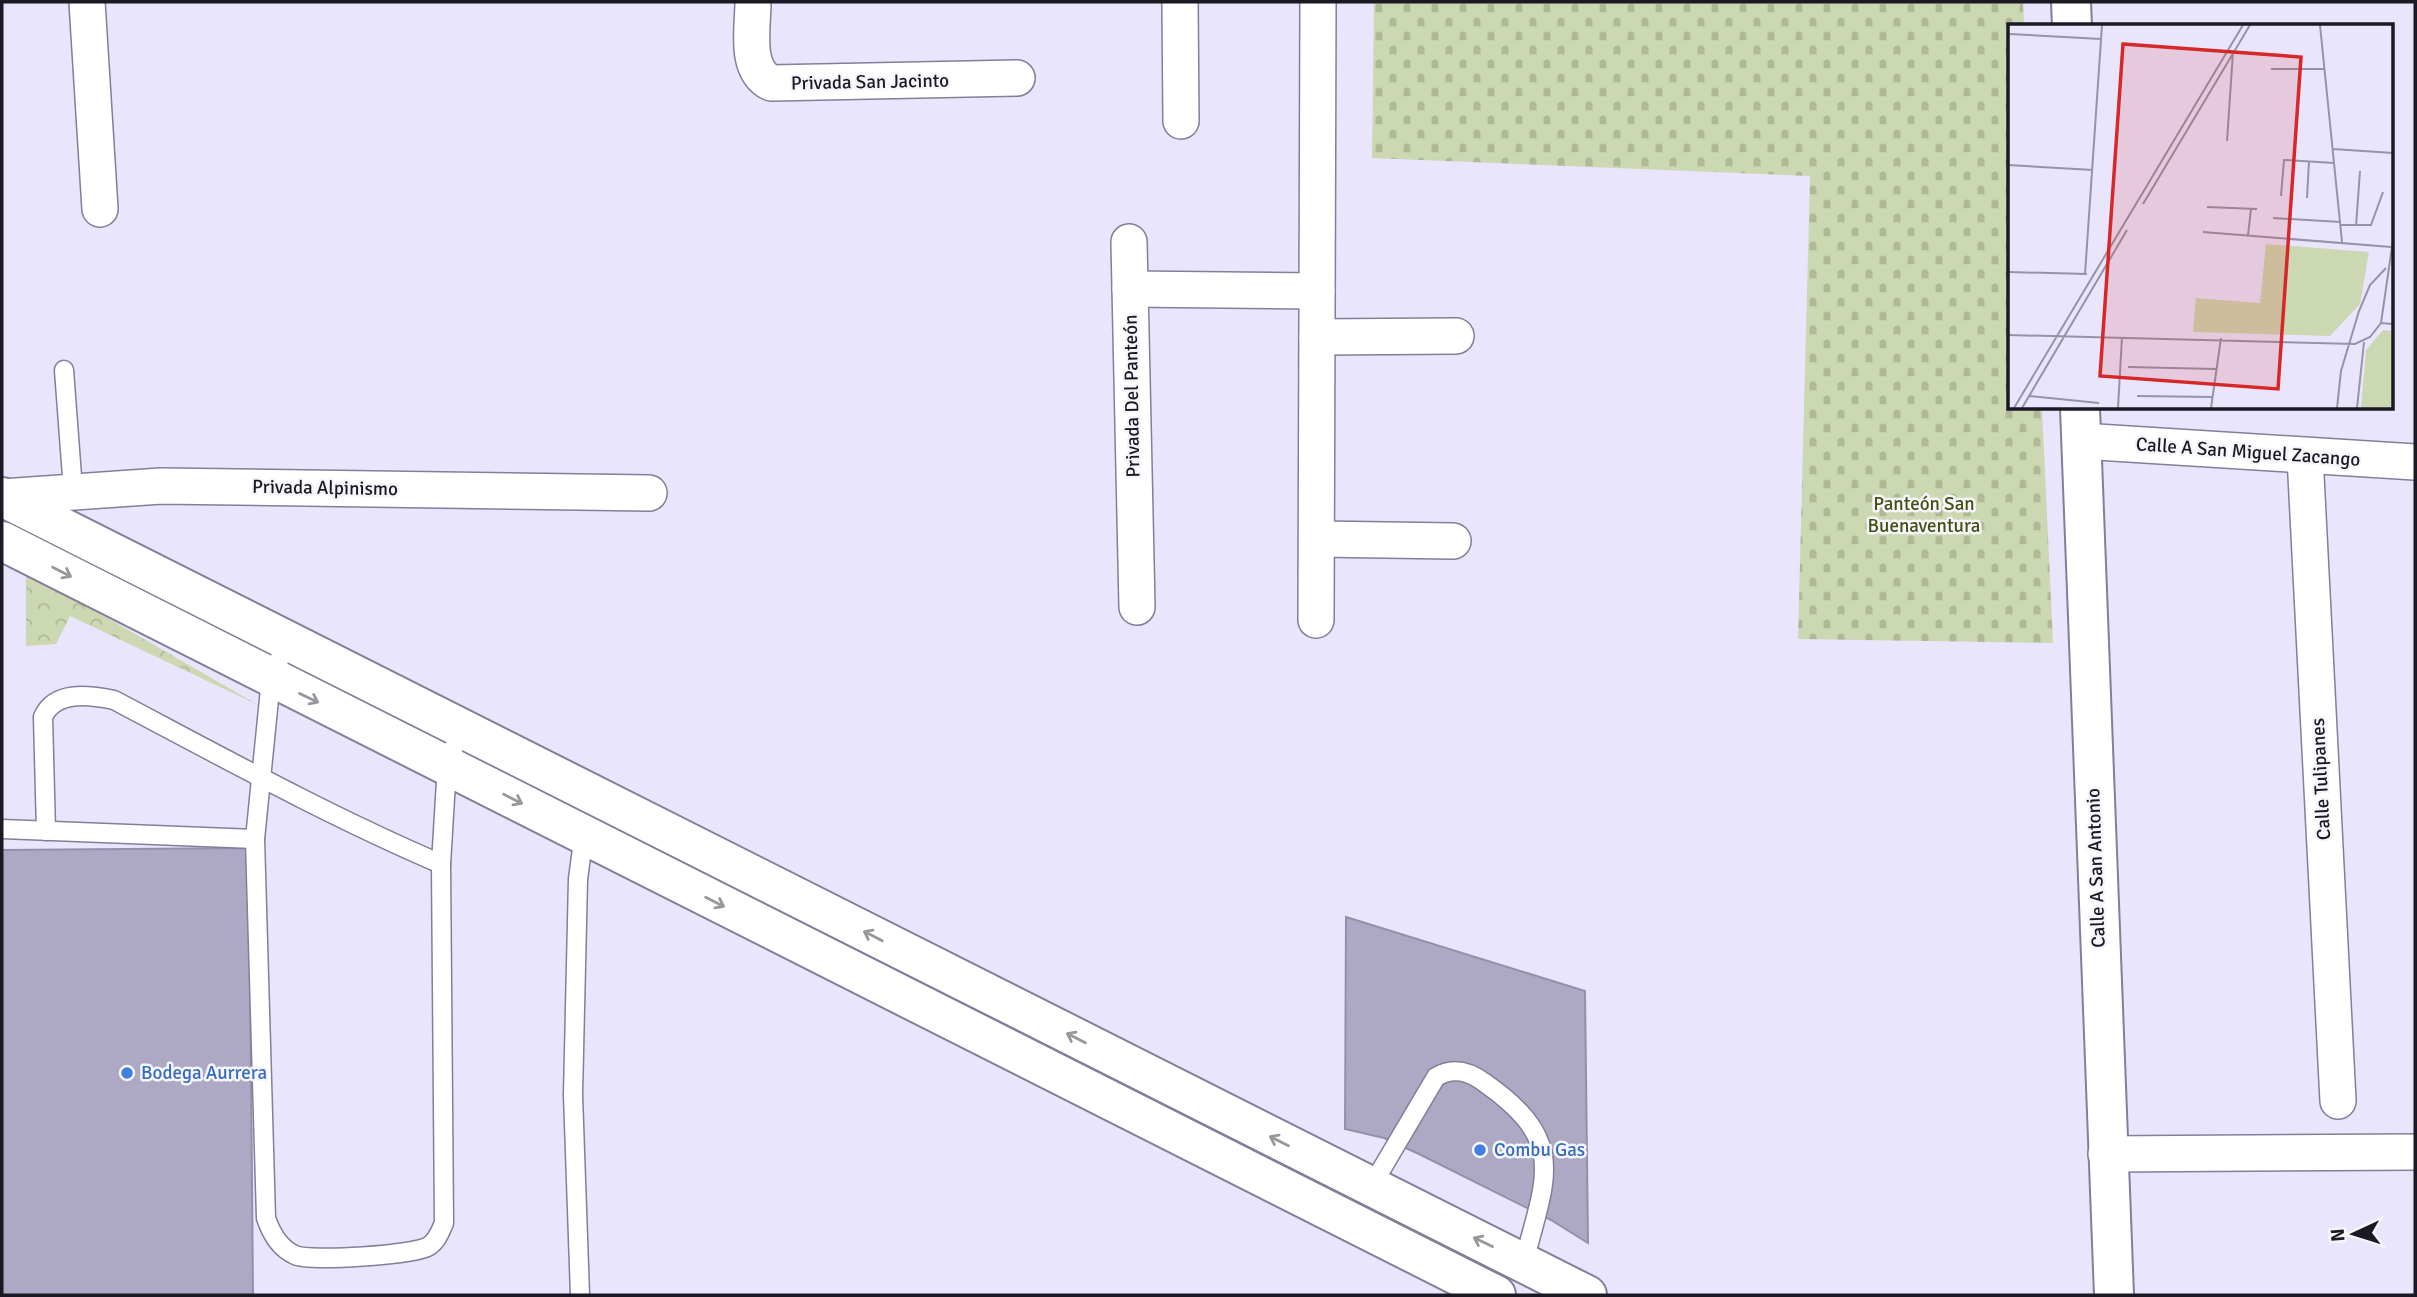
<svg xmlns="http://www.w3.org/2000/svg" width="2417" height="1297" viewBox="0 0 2417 1297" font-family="Signika,sans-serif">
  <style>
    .cemetery { fill: url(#cemetery-stones) }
    .park { fill: url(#park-crowns) }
    .building { fill: #ada8c4; stroke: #948fab; stroke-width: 2 }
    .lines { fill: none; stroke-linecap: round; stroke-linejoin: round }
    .service-casing { stroke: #837e99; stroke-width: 21 }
    .minor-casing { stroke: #837e99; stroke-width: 38 }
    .secondary-casing { stroke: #837e99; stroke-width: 42 }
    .service { stroke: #fff; stroke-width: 18 }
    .minor { stroke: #fff; stroke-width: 35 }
    .secondary { stroke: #fff; stroke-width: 38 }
    .oneway { stroke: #98989c }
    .shop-dot { fill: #3f7fe0; stroke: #f6f5fb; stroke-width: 2.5 }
    .labels { text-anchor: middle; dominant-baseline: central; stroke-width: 5; stroke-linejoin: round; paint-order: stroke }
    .street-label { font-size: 19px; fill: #1b1923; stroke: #f6f5fb }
    .park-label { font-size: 19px; fill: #435111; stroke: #f6f5fb }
    .shop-label { font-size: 19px; fill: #366cbe; stroke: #f6f5fb; text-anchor: start }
    .inset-road { fill: none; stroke: #9793a6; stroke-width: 2 }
    .view { fill: #d62828; fill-opacity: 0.15; stroke: #d62828; stroke-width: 3.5 }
    .inset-edge { fill: none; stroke: #1b1923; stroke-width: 3.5 }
  </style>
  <defs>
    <pattern id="cemetery-stones" width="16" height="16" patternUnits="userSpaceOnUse" patternTransform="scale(1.75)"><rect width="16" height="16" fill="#ccd8b1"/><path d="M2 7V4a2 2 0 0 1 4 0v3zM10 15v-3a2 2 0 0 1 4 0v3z" fill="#afb998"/></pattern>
    <pattern id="park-crowns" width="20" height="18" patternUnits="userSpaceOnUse" patternTransform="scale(1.75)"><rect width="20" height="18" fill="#ccd8b1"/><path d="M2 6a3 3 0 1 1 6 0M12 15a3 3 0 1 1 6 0" fill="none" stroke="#afb998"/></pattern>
  </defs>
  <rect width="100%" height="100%" fill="#e9e5fd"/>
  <polygon class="cemetery" points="1374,2 2023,2 2024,26 2009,26 2009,408 2042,408 2053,643 1798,639 1810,176 1372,158"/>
  <polygon class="park" points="26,571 260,706 70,616 56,644 26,646"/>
  <g class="building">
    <polygon points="249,848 253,1295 2,1295 2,850"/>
    <polygon points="1346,917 1585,991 1588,1243 1551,1220 1419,1154 1384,1138 1345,1129"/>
  </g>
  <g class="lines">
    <defs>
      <g id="service">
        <polyline points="64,370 73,490"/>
        <polyline points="2,829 255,839"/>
        <path d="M46,831L43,717C55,690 89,695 114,700C222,757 329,816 441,864L444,1223C440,1232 437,1241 429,1246C416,1255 310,1262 295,1255C279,1248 271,1233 266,1218L255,839L271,679L288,639"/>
        <polyline points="441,864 447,765 461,729"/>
        <path d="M1371,1187L1436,1077C1454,1066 1470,1072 1485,1083C1569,1142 1545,1178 1524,1262"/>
        <polyline points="580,1295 573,1095 578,879 584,834"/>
      </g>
      <g id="minor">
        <polyline points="87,2 100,209"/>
        <path d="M753,2C753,28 744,69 771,83L1017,78"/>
        <polyline points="1180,2 1181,121"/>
        <polyline points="1129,242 1137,607"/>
        <polyline points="1130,289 1317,291"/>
        <polyline points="1317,337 1456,336"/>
        <polyline points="2081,441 2415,462"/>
        <polyline points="2305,456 2338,1101"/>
        <polyline points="2,497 161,486 649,493"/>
        <polyline points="1317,539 1453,541"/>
        <polyline points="1316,620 1318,2"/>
        <polyline points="2106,1154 2415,1152"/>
      </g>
      <g id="secondary">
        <polyline points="2071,2 2072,26"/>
        <polyline points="2080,408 2114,1295"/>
        <polyline points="2,497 1587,1295"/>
        <polyline points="2,541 1496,1295"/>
      </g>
    </defs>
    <use href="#service" class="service-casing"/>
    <use href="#minor" class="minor-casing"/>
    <use href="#secondary" class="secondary-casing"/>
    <use href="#service" class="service"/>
    <use href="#minor" class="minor"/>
    <use href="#secondary" class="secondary"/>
  </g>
  <defs><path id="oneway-shaft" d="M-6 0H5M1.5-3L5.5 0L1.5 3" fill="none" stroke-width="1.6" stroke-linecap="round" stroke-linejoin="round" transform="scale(1.75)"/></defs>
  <g class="oneway">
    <use href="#oneway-shaft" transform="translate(62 572) rotate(27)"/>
    <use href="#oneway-shaft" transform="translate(309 698) rotate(26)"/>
    <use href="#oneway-shaft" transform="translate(513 799) rotate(27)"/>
    <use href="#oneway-shaft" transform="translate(715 902) rotate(27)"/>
    <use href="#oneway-shaft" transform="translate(873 936) rotate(-153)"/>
    <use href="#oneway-shaft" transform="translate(1076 1038) rotate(-153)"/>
    <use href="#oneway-shaft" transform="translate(1279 1141) rotate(-153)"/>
    <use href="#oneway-shaft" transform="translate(1483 1242) rotate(-154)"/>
  </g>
  <g class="shop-dot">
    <circle cx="127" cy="1073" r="7"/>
    <circle cx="1480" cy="1150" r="7"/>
  </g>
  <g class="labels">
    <g class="street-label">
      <text transform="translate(870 82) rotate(-1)">Privada San Jacinto</text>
      <text transform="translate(1132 396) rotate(-91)">Privada Del Panteón</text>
      <text transform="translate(2248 452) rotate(4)">Calle A San Miguel Zacango</text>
      <text transform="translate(325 488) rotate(1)">Privada Alpinismo</text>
      <text transform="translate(2321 779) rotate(-93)">Calle Tulipanes</text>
      <text transform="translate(2096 868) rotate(-92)">Calle A San Antonio</text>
    </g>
    <g class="park-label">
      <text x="1924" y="504">Panteón San<tspan x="1924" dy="22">Buenaventura</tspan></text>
    </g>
    <g class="shop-label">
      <text x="141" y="1073">Bodega Aurrera</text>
      <text x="1494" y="1150">Combu Gas</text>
    </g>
  </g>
  <g transform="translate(2008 24)">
    <rect width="385" height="385" fill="#e9e5fd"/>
    <path d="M375,306L385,307V384H353L358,326Z" fill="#ccd8b1"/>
    <path d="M258,220L361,228L352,280L322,312L185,308L188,274L252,279Z" fill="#ccd8b1"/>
    <path class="inset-road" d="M312,1L334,218M2,10L93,15M263,45H316M219,117L225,28M325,125L385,129M0,141L85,146M273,172L276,136L326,139M299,174L301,137M135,180L242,1M199,183L249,185M265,194L333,198M333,201H363L375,168M348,202L352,147M195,208L383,223M240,211L243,185M0,248L79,250M77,250L94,1M373,299L385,216M0,311L347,320L362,313L373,299L385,300M120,343L208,345M21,372L91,379M129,372L205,373M6,384L235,1M14,384L119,206M110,384L114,313M203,384L213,314M329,384L333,347L351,287L362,261L378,244M349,384L356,318"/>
    <path class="view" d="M115,20L293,33L270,365L92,352Z"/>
    <rect width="385" height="385" class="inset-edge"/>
  </g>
  <rect width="2417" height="1297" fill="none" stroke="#1b1923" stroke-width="7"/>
  <g transform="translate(2354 1234) rotate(266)" stroke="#f6f5fb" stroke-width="5" paint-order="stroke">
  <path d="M0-5L12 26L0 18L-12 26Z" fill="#1b1923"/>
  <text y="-10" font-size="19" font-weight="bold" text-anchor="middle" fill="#1b1923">N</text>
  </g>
</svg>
